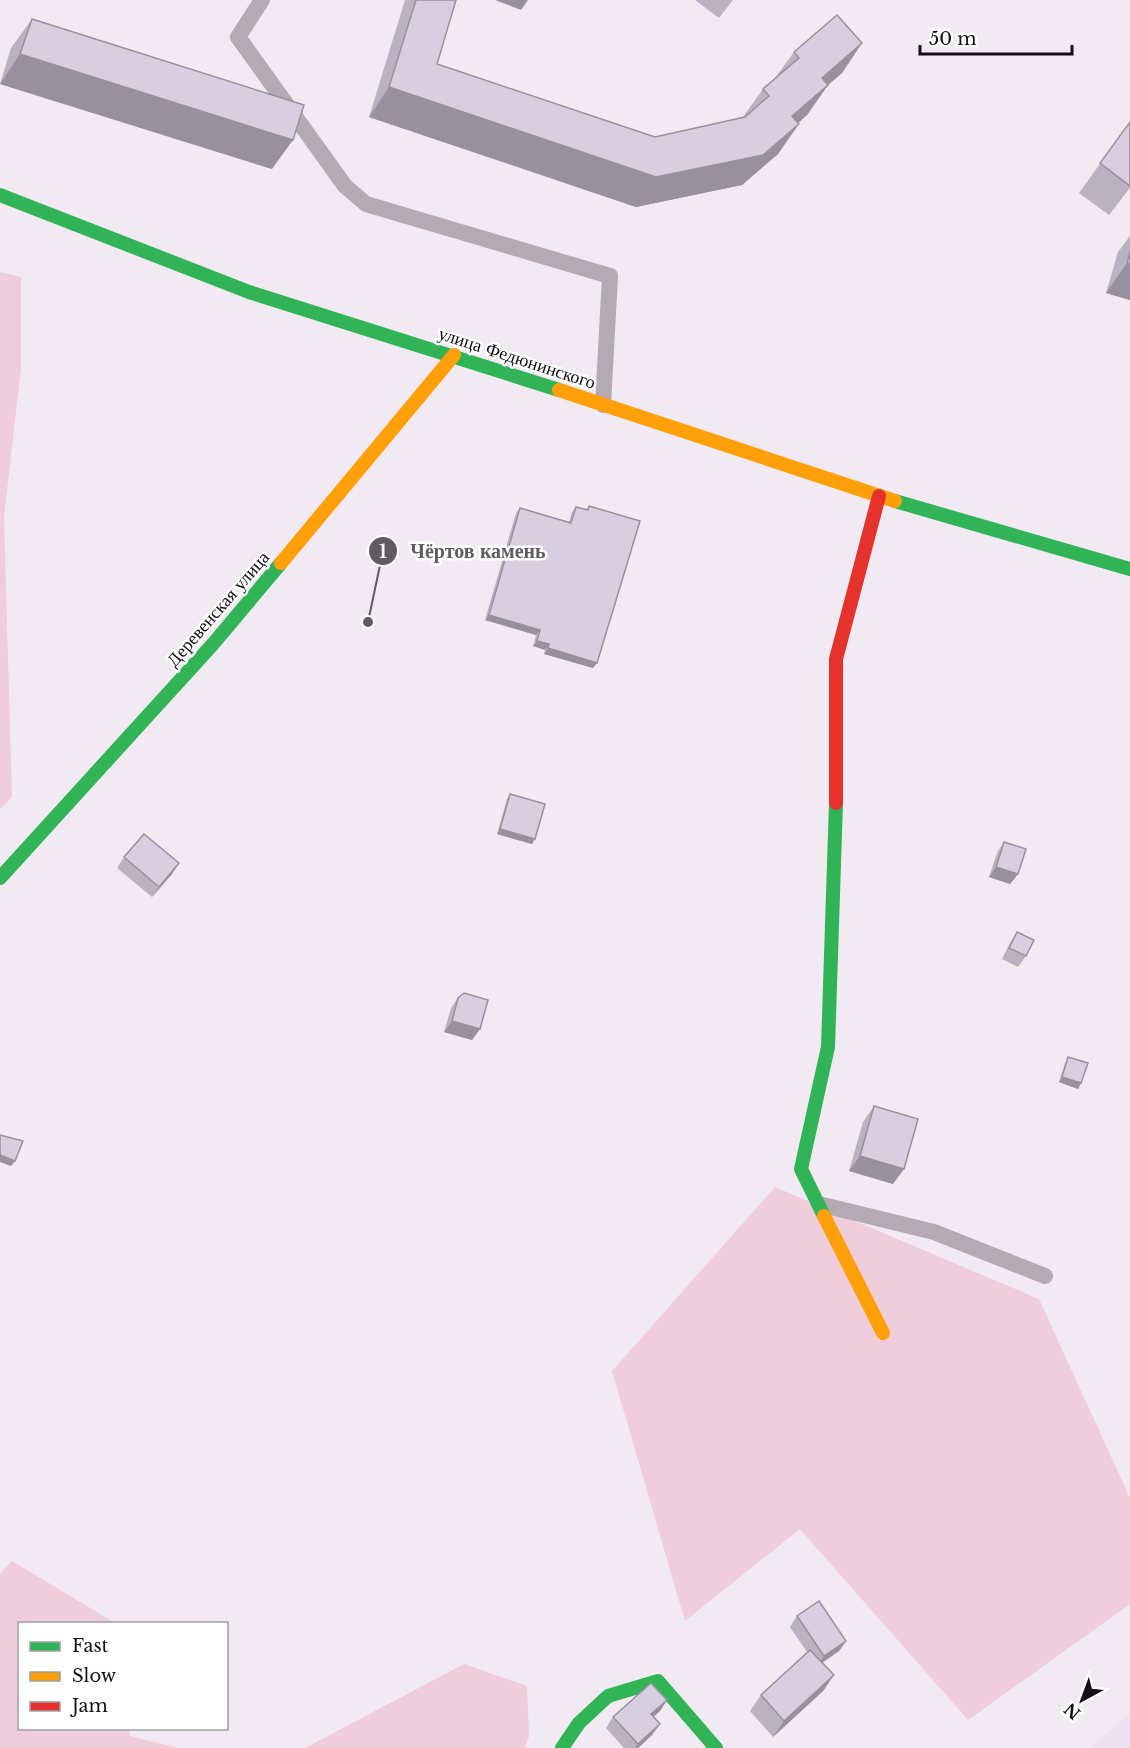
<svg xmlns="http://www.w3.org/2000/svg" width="1130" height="1748" viewBox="0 0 1130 1748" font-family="'Libre Baskerville',serif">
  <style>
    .built { fill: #efe2f3 }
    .green { fill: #f0cddb }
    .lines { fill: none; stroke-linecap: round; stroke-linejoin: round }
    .street { stroke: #b4aab1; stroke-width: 16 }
    .fast { stroke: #30b455; stroke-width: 14 }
    .slow { stroke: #ff9f0a; stroke-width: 14 }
    .jam { stroke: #e5322d; stroke-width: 14 }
    .wall { fill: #b9b2c1 }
    .shaded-wall { fill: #96919d }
    .building { fill: #d7cfe0; stroke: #96919d; stroke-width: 1.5 }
    .labels { text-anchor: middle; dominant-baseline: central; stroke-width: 5; stroke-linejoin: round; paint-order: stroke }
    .street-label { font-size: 18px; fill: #120e13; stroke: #fff }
    .leader { fill: none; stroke: #605b61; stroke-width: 2 }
    .callout-dot { fill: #605b61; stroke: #fff; stroke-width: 2 }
    .mark-label { font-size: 18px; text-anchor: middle; font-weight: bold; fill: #fff }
    .callout-label { font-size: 20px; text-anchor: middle; font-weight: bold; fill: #605b61; stroke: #fff; stroke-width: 5; stroke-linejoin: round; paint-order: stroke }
  </style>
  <rect width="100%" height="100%" fill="#f1eaf2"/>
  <polygon class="built" points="1130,1713 1130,1748 1090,1748"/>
  <g class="green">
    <polygon points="0,272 21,277 21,368 4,517 12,797 0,809"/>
    <polygon points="775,1187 1039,1299 1130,1498 1130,1604 968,1720 800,1529 685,1621 612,1371"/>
    <polygon points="12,1561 115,1623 20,1624 20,1728 130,1729 130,1736 178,1748 0,1748 0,1574"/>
    <polygon points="464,1664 527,1686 529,1736 525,1748 305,1748"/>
  </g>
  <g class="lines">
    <g class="street">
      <polyline points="262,0 238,37 345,186 366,204 610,276 603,405"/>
      <polyline points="819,1204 934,1232 1045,1276"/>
    </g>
    <g class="fast">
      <polyline points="0,195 249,292 559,390"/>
      <polyline points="895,501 1130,569"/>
      <polyline points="0,878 213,644 281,563"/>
      <polyline points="824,1216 801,1169 828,1047 836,803"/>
      <polyline points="562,1748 579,1723 608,1696 658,1681 716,1748"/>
    </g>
    <g class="slow">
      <polyline points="559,390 895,501"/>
      <polyline points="281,563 454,355"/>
      <polyline points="824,1216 883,1333"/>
    </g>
    <polyline class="jam" points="836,803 836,659 879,496"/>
  </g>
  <g class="wall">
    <polygon points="405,0 456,0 437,64 655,137 743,117 763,89 775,78 794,52 862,43 842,73 828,85 807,115 798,123 778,154 742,185 636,207 369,117"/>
    <polygon points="695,0 733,0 719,18"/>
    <polygon points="32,19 272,169 0,84 11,48"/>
    <polygon points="1130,122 1130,187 1109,215 1079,193"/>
    <polygon points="1130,236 1130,300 1106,293 1118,252"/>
    <polygon points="589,506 593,668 544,654 545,650 533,646 536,635 485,620 516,513 520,508 569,522 572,512 576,507 586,510"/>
    <polygon points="510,794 532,844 497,834 507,799"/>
    <polygon points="1004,842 1018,874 1010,884 989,877 997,853"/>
    <polygon points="124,857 172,874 152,897 117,868"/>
    <polygon points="1017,932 1026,956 1018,967 1002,959 1010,943"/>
    <polygon points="458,998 480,1029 472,1040 444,1032 451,1008"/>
    <polygon points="1068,1057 1081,1083 1078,1089 1059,1082 1065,1063"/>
    <polygon points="874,1106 893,1184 849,1171 863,1122"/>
    <polygon points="797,1616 846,1641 839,1651 822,1663 834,1675 823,1691 773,1737 750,1711 761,1695 807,1652 790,1627"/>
    <polygon points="667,1700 660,1711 653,1717 652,1735 638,1748 624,1748 606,1728 613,1717"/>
  </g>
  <g class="shaded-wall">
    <polygon points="495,0 528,0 521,10"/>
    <polygon points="862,43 842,73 801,108 822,78"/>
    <polygon points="20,54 293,140 272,169 0,84"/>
    <polygon points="828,85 807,115 772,146 792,116"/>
    <polygon points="389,87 656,177 799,124 778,154 742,185 636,207 369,117"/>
    <polygon points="1130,186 1130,187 1109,215"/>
    <polygon points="1127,263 1130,264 1130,300 1106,293"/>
    <polygon points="489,615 540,630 536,635 485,620"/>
    <polygon points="537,641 549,644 545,650 533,646"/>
    <polygon points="548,648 597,663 593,668 544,654"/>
    <polygon points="500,829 535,839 532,844 497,834"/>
    <polygon points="179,863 172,874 152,897 159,887"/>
    <polygon points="996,867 1018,874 1010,884 989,877"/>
    <polygon points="452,1021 480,1029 472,1040 444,1032"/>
    <polygon points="1062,1077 1081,1083 1078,1089 1059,1082"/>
    <polygon points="0,1155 15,1161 11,1166 0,1162"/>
    <polygon points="860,1156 904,1169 893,1184 849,1171"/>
    <polygon points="846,1641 839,1651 817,1666 824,1656"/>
    <polygon points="834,1675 823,1691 773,1737 784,1721"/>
    <polygon points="667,1700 660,1711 644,1725 651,1714"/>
    <polygon points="660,1724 652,1735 638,1748 635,1748 638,1744"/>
  </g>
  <g class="building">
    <polygon points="416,0 456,0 437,64 655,137 745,117 769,96 763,89 799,58 794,52 837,15 862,43 822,78 828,85 792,116 799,124 763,155 656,177 389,87"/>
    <polygon points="32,19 304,105 293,140 20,54"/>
    <polygon points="1130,122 1130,186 1100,163"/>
    <polygon points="1130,252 1130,264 1127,263"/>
    <polygon points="589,506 640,521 597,663 548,648 549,644 537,641 540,630 489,615 520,508 571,523 576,507 588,510"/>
    <polygon points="510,794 545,804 535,839 500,829"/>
    <polygon points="144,834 179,863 159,887 124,857"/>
    <polygon points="1004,842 1026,849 1018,874 996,867"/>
    <polygon points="1017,932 1034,940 1026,956 1009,948"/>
    <polygon points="464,993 488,1000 480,1029 452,1021 458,998"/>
    <polygon points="1068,1057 1088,1063 1081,1083 1062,1077"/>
    <polygon points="874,1106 918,1119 904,1169 860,1156"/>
    <polygon points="0,1135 23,1141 15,1161 0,1155"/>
    <polygon points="819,1601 846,1641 824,1656 797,1616"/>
    <polygon points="810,1650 834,1675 784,1721 761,1695"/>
    <polygon points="651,1683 667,1700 651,1714 660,1724 638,1744 613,1717"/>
  </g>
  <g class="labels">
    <g class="street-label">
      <text transform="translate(517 358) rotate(18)">улица Федюнинского</text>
      <text transform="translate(218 609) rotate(-49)">Деревенская улица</text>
    </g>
  </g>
  <path class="leader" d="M368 622L383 551"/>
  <g class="callout-dot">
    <circle cx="368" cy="622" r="6"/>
    <circle cx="383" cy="551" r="15"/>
  </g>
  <g class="mark-label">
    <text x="383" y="558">1</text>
  </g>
  <g class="callout-label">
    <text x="478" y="558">Чёртов камень</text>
  </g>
  <rect x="18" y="1622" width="210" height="108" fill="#ffffff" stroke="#a09fa1" stroke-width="1.5"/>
  <rect x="30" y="1642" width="30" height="9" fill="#30b455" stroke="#a09fa1" stroke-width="1.5"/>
  <text x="72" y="1652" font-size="18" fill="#120e13">Fast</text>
  <rect x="30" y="1672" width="30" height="9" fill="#ff9f0a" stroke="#a09fa1" stroke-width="1.5"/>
  <text x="72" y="1682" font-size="18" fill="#120e13">Slow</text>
  <rect x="30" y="1702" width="30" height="9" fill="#e5322d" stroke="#a09fa1" stroke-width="1.5"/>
  <text x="72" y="1712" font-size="18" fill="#120e13">Jam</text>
  <g transform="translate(1082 1700) rotate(221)" stroke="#ffffff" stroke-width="4.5" paint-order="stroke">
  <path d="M0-4.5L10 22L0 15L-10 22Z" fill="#120e13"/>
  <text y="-9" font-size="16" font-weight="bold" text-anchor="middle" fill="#120e13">N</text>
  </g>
  <path d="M920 45v9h152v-9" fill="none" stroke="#120e13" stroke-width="3"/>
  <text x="929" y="45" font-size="18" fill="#120e13" stroke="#ffffff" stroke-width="4.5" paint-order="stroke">50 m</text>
</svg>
